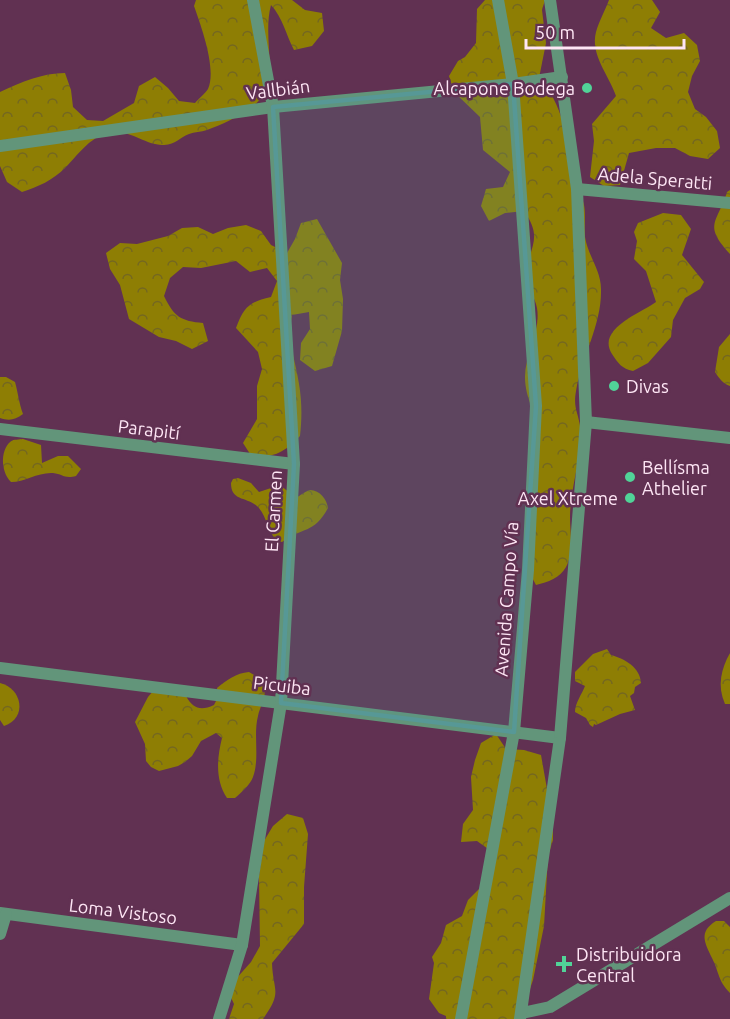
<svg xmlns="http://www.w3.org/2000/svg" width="730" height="1019" viewBox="0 0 730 1019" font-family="Ubuntu,sans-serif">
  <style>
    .forest { fill: url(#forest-crowns) }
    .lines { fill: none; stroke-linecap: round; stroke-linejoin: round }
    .minor { stroke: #62957a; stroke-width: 12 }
    .marked { fill: #579896; fill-opacity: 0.2; stroke: #579896; stroke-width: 4.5; stroke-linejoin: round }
    .poi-dot { fill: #51d398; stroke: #613152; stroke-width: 2 }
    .labels { text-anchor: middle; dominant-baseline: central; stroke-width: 5; stroke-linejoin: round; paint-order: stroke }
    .poi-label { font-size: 18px; fill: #fee6f5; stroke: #613152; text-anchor: start }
    .street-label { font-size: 18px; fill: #fee6f5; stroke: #613152 }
  </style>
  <defs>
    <pattern id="forest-crowns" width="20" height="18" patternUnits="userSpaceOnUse" patternTransform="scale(1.5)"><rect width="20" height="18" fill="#8e7e04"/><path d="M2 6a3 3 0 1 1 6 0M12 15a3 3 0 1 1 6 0" fill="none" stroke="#746720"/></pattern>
  </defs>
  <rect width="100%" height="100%" fill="#613152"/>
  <g class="forest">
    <path d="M196,0H292L305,10L322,13L324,31L312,46L294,50C286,35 283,18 271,5C264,31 273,59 268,86C264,106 225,124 207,130C201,132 194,132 189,134C179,138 176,144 164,145C145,146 130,128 107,133C89,138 77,156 65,168C53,180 38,187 22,192L7,182L0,166V92C22,82 42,73 65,73L71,90L73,107L87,120L103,121L134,103L139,86L155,77L168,88L179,101L195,103C199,98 205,94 208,89C217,69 201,26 194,6Z"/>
    <path d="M485,0H545L542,10L546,43L539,78C571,114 563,147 577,189C579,194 583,199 584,205C586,215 584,227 585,237C588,256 601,270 601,289C602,324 582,356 576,391C573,408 578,412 580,426C583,456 570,487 570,517C570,533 574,552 566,567C560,578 548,582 536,585L528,570L532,408C528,398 525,388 525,377C525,353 541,332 537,308C535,296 525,285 527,272C530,244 543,238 524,211L505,213L489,221L481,206L486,189L503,187L510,172L483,150L480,117L454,92L449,76L458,61L465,57L476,43L477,9Z"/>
    <path d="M609,0H652L660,12L651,28L666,38L684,33L697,45L700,61L692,76L688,92L695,109L706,117L717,131L720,148L708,159L690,156L675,148H656L629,153L620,185L604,186L590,177L594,141L592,124L616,96C609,75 590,55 596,32C599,21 605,11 609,0Z"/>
    <path d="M730,190V254C703,224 717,224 727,192Z"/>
    <path d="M663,213L681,215L691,229L682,255L704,282L700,289L685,298L673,320L671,337L648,363L633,371C622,369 618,363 612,354C596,329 641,313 656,302L646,271L634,259L637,241L634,232L638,223Z"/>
    <path d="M317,219L342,263L340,280L343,299L342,331L332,366L315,371L300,360L301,343L310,329L309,312L292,315C287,342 295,358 299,384C302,402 302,418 300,436C283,453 276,457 252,457L243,443L257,419V386L262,369L258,352L236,328C244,307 249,302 271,297L277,281L267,268L250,272L236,261L201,268L183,267L170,278L164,296C174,317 181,321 203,323L208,341L192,349L176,341L159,337L129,319L120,285L110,269L106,253L120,243L137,244L168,236L182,228L198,227L213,234L228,228L246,225L261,231L271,245L287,253L295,239L301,223Z"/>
    <path d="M730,334V386C723,384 719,378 715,372L719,347Z"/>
    <path d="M0,377H6L15,382C18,393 19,403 23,414C15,420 9,421 0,418Z"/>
    <path d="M23,439L41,445L42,463L58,456H68L81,469L76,476C64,479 63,474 53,473C38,472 25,482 11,482C0,471 0,447 13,440C14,440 23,439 23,439Z"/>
    <path d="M238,478L251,483L259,492L280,485L296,498C300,496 305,491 310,490C320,490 327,500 328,508C314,534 302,527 282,542L277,541C267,531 267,516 258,507C247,496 231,502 231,483L233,479Z"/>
    <path d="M607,649L611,655C625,659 640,667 641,683L635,687L634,693L630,696L635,710L620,714L596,725L594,724L593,727L590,725L586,718L575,712C575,703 582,694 585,686L575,681V672L593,654Z"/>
    <path d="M730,653V704H725C717,686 721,669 730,653Z"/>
    <path d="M249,672C254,675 261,678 264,684C268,694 260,706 258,716C253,735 260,758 253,777C250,785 242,792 235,798H227C215,780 217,758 222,738L216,733L201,741L192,756L185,762L178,766L159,771L151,767L146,761L145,744L135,722L148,697L154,690L186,696C193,709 201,711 214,705L218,697L217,688C227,680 236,673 249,672Z"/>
    <path d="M0,683C22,688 28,718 4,726L0,720Z"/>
    <polygon points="496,734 506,749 524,750 541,755 553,823 553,840 548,856 544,926 533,980 520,1019 446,1019 446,1016 439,1013 429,999 434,963 432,957 441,943 446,925 462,916 468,900 481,887 491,851 477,841 461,842 463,824 473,810 471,777 475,760 481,743"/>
    <path d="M287,814L303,818L308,834L304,887V924L272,963C273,992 283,991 263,1019H229L234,1004L227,989L251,962L260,946L259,876L264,841L273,826Z"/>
    <path d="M716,921H724L730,927V993C717,979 720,974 712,958C705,943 698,932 716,921Z"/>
  </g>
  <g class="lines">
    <g class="minor">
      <polyline points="0,146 273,107 513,84 562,77"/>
      <polyline points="577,189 730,203"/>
      <polyline points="586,422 730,438"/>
      <polyline points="0,429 294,464"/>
      <polyline points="0,668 560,738"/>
      <polyline points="0,913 242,945"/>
      <polyline points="0,934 6,914"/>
      <polyline points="522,1013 550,1007 730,898"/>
      <polyline points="219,1019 242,945 281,703 294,464 273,107 253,0"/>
      <polyline points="461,1019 514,732 528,570 536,406 513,84 498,0"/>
      <polyline points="520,1019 560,738 586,422 577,189 550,0"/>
    </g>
  </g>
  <path class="marked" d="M513,84L536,406L514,732L281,703L294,464L273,107Z"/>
  <g class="poi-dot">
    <circle cx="587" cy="88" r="6"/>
    <circle cx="614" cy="386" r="6"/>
    <circle cx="630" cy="477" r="6"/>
    <circle cx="630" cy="498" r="6"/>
    <path d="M561 955h6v6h6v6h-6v6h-6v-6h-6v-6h6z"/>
  </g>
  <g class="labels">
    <g class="poi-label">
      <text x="575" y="88" text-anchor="end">Alcapone Bodega</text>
      <text x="626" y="386">Divas</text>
      <text x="642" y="467">Bellísma<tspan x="642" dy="21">Athelier</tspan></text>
      <text x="618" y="498" text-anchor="end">Axel Xtreme</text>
      <text x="576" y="954">Distribuidora<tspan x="576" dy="21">Central</tspan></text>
    </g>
    <g class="street-label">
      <text transform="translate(278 89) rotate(-7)">Vallbián</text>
      <text transform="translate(655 178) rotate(5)">Adela Speratti</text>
      <text transform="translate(149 429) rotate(7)">Parapití</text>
      <text transform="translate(273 511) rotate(-87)">El Carmen</text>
      <text transform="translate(506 599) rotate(-86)">Avenida Campo Vía</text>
      <text transform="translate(282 685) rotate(7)">Picuiba</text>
      <text transform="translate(123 911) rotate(7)">Loma Vistoso</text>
    </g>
  </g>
  <path d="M526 39v9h158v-9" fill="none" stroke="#fee6f5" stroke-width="3"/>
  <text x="535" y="39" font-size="18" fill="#fee6f5" stroke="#613152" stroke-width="4.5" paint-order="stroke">50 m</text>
</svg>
